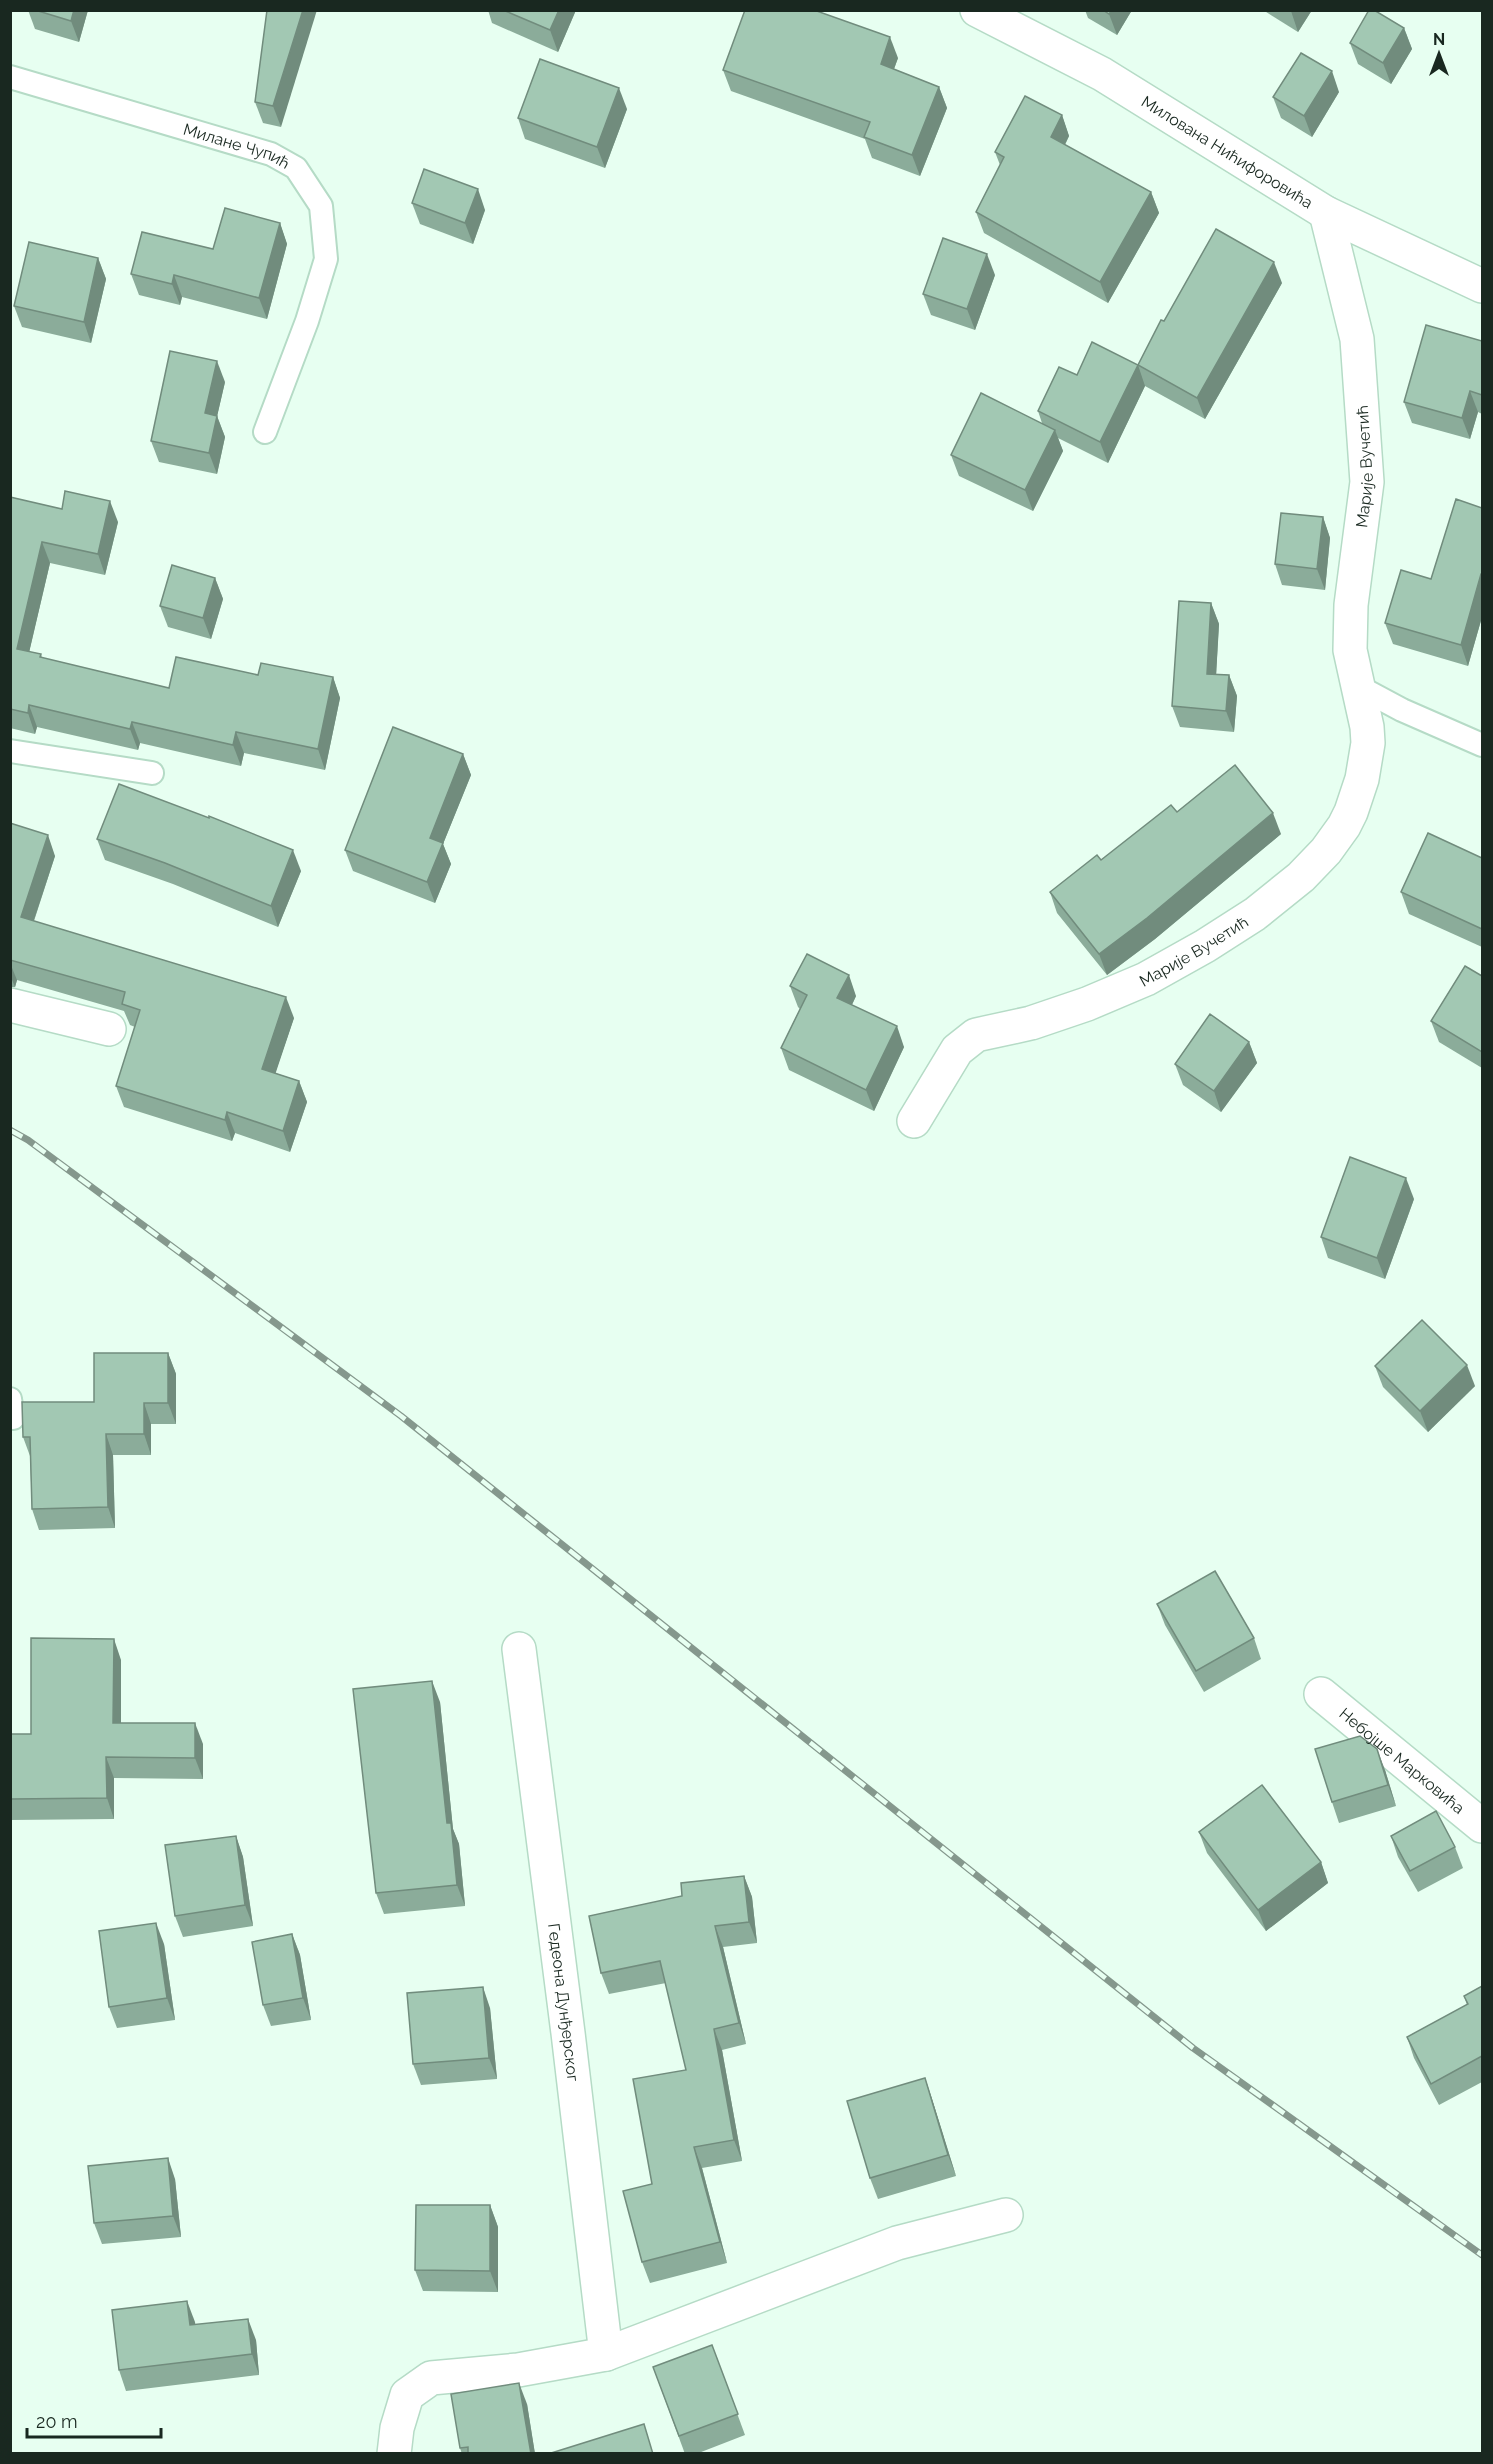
<svg xmlns="http://www.w3.org/2000/svg" width="1493" height="2464" viewBox="0 0 1493 2464" font-family="Raleway,sans-serif">
  <style>
    .lines { fill: none; stroke-linecap: round; stroke-linejoin: round }
    .lane-casing { stroke: #b5dbc6; stroke-width: 26 }
    .street-casing { stroke: #b5dbc6; stroke-width: 36 }
    .lane { stroke: #fff; stroke-width: 22 }
    .street { stroke: #fff; stroke-width: 33 }
    .rail-casing { stroke: #85988d; stroke-width: 7 }
    .rail { stroke: #e7fff1; stroke-width: 4.5; stroke-dasharray: 14; stroke-linecap: butt }
    .wall { fill: #8bac9a }
    .shaded-wall { fill: #718c7d }
    .building { fill: #a2c8b3; stroke: #718c7d; stroke-width: 1.5 }
    .labels { text-anchor: middle; dominant-baseline: central; stroke-width: 4.5; stroke-linejoin: round; paint-order: stroke }
    .street-label { font-size: 16px; fill: #192820; stroke: #e7fff1 }
  </style>
  <rect width="100%" height="100%" fill="#e7fff1"/>
  <g class="lines">
    <defs>
      <g id="lane">
        <path id="s1" d="M10,77L271,154L296,168L321,206L326,259L307,321L265,432"/>
        <polyline points="1359,687 1402,710 1482,745"/>
        <polyline points="10,751 152,773"/>
        <polyline points="10,1399 13,1418"/>
      </g>
      <g id="street">
        <path id="s2" d="M977,10L1102,74L1326,213L1482,286"/>
        <polyline points="10,1005 109,1029"/>
        <path id="s3" d="M914,1121L957,1050L976,1035L1031,1023L1087,1004L1146,979L1205,946L1255,914L1301,877L1326,851L1344,826L1351,812L1362,779L1368,743L1367,727L1350,650L1351,605L1367,482L1357,339L1326,213"/>
        <path id="s4" d="M519,1649L568,2033L606,2354"/>
        <path id="s5" d="M1321,1694L1482,1826"/>
        <polyline points="394,2454 397,2428 407,2395 431,2378 518,2370 606,2354 897,2243 1006,2215"/>
      </g>
    </defs>
    <use href="#lane" class="lane-casing"/>
    <use href="#street" class="street-casing"/>
    <use href="#lane" class="lane"/>
    <use href="#street" class="street"/>
    <defs>
      <polyline id="rail" points="10,1130 28,1140 401,1416 1193,2048 1482,2255"/>
    </defs>
    <use href="#rail" class="rail-casing"/>
    <use href="#rail" class="rail"/>
  </g>
  <g class="wall">
    <polygon points="28,10 88,10 79,42 35,29"/>
    <polygon points="267,10 281,127 263,123 255,102"/>
    <polygon points="488,10 576,10 558,52 492,23"/>
    <polygon points="1085,10 1132,10 1117,35 1088,18"/>
    <polygon points="1263,10 1312,10 1298,32"/>
    <polygon points="1404,28 1412,49 1391,84 1358,64 1350,43"/>
    <polygon points="898,58 894,69 939,87 947,108 920,176 872,158 865,139 731,91 723,70"/>
    <polygon points="1339,92 1312,137 1281,118 1273,97"/>
    <polygon points="627,109 605,168 525,139 518,118"/>
    <polygon points="1062,115 1069,136 1065,145 1151,192 1159,213 1108,303 984,233 976,212 1000,165 995,152"/>
    <polygon points="412,203 485,210 473,244 420,224"/>
    <polygon points="280,223 287,244 267,319 182,297 180,305 139,295 131,274 213,249"/>
    <polygon points="98,258 106,279 91,343 22,327 14,306"/>
    <polygon points="995,275 975,330 931,315 923,294"/>
    <polygon points="1282,283 1205,419 1145,386 1108,463 1058,438 1063,451 1033,511 959,476 951,455 1042,423 1038,411 1077,375 1138,365 1164,321"/>
    <polygon points="1482,341 1482,414 1478,412 1470,439 1412,423 1404,402"/>
    <polygon points="225,382 217,416 225,437 217,474 159,462 151,441"/>
    <polygon points="10,497 118,522 105,575 50,563 29,652 41,654 42,658 169,688 258,675 333,677 340,698 325,770 244,753 241,766 140,743 138,750 37,727 35,734 10,728"/>
    <polygon points="1482,508 1482,617 1468,666 1393,644 1385,623 1431,579"/>
    <polygon points="1323,517 1330,538 1325,590 1282,585 1275,564"/>
    <polygon points="215,578 223,599 211,639 168,627 160,606"/>
    <polygon points="1211,603 1219,624 1216,674 1229,675 1237,696 1234,732 1180,727 1172,706"/>
    <polygon points="463,754 471,775 443,844 451,864 435,903 353,871 345,850"/>
    <polygon points="1177,812 1281,834 1155,939 1107,975 1057,913 1050,892 1101,860"/>
    <polygon points="10,823 55,856 34,921 294,1018 275,1073 299,1081 307,1102 290,1152 235,1133 232,1141 124,1107 116,1086 135,1027 130,1025 124,1011 17,980 15,987 10,987"/>
    <polygon points="97,839 301,871 278,927 173,884 105,860"/>
    <polygon points="1482,858 1482,947 1409,914 1401,892"/>
    <polygon points="1482,976 1482,1068 1439,1042 1431,1021"/>
    <polygon points="790,986 856,996 852,1005 904,1047 874,1111 789,1070 781,1048 800,1009 798,1007"/>
    <polygon points="1249,1042 1257,1063 1221,1112 1183,1085 1175,1064"/>
    <polygon points="1414,1199 1385,1279 1328,1258 1321,1237"/>
    <polygon points="168,1353 176,1374 176,1424 151,1424 151,1455 113,1455 115,1528 39,1530 32,1509 30,1456 23,1437 94,1402"/>
    <polygon points="1375,1366 1475,1386 1428,1432 1383,1387"/>
    <polygon points="1157,1604 1254,1638 1261,1659 1204,1692 1165,1625"/>
    <polygon points="121,1660 121,1723 203,1744 203,1779 114,1778 114,1819 10,1820 10,1734 31,1734"/>
    <polygon points="440,1702 453,1829 459,1844 465,1906 384,1914 376,1893"/>
    <polygon points="1385,1770 1396,1806 1339,1823 1332,1802"/>
    <polygon points="1199,1832 1321,1862 1328,1883 1266,1931 1207,1853"/>
    <polygon points="236,1836 243,1857 253,1926 183,1937 175,1916"/>
    <polygon points="1391,1836 1455,1847 1463,1868 1418,1892 1398,1857"/>
    <polygon points="744,1876 752,1897 757,1943 723,1947 746,2044 722,2050 742,2161 702,2168 727,2263 650,2283 642,2262 652,2184 686,2070 666,1983 609,1994 601,1973 682,1896"/>
    <polygon points="292,1934 300,1955 311,2020 271,2026 263,2005"/>
    <polygon points="164,1944 175,2020 117,2028 109,2007"/>
    <polygon points="1482,1986 1482,2082 1439,2105 1414,2058 1407,2037 1467,2005 1464,1996"/>
    <polygon points="490,2008 497,2079 421,2085 413,2064"/>
    <polygon points="925,2078 932,2099 956,2176 878,2199 870,2178"/>
    <polygon points="175,2179 181,2237 102,2244 94,2223"/>
    <polygon points="490,2205 498,2227 498,2292 423,2291 415,2270"/>
    <polygon points="195,2322 195,2325 256,2340 259,2375 126,2391 119,2370"/>
    <polygon points="712,2345 745,2435 696,2454 685,2454 653,2367"/>
    <polygon points="527,2404 535,2454 462,2454 460,2448"/>
  </g>
  <g class="shaded-wall">
    <polygon points="74,10 88,10 79,42 71,21"/>
    <polygon points="303,10 317,10 281,127 273,106"/>
    <polygon points="559,10 576,10 558,52 550,30"/>
    <polygon points="1112,10 1132,10 1117,35 1109,14"/>
    <polygon points="1291,10 1312,10 1298,32 1291,11"/>
    <polygon points="1404,28 1412,49 1391,84 1383,63"/>
    <polygon points="890,37 898,58 888,85 881,64"/>
    <polygon points="1332,71 1339,92 1312,137 1304,116"/>
    <polygon points="939,87 947,108 920,176 912,155"/>
    <polygon points="619,88 627,109 605,168 597,147"/>
    <polygon points="1062,115 1069,136 1058,158 1051,137"/>
    <polygon points="478,189 485,210 473,244 465,223"/>
    <polygon points="1151,192 1159,213 1108,303 1100,282"/>
    <polygon points="280,223 287,244 267,319 259,298"/>
    <polygon points="987,254 995,275 975,330 967,309"/>
    <polygon points="98,258 106,279 91,343 84,322"/>
    <polygon points="1274,262 1282,283 1205,419 1197,398"/>
    <polygon points="174,275 182,297 180,305 172,284"/>
    <polygon points="217,361 225,382 213,434 205,413"/>
    <polygon points="1138,365 1145,386 1108,463 1100,442"/>
    <polygon points="1470,391 1478,412 1470,439 1462,418"/>
    <polygon points="217,416 225,437 217,474 209,453"/>
    <polygon points="1055,430 1063,451 1033,511 1025,490"/>
    <polygon points="110,501 118,522 105,575 98,554"/>
    <polygon points="1323,517 1330,538 1325,590 1317,569"/>
    <polygon points="42,542 50,563 25,670 17,649"/>
    <polygon points="1481,574 1482,577 1482,617 1468,666 1461,645"/>
    <polygon points="215,578 223,599 211,639 203,618"/>
    <polygon points="1211,603 1219,624 1215,695 1207,674"/>
    <polygon points="1229,675 1237,696 1234,732 1226,711"/>
    <polygon points="333,677 340,698 325,770 318,749"/>
    <polygon points="29,705 37,727 35,734 28,713"/>
    <polygon points="132,722 140,743 138,750 130,729"/>
    <polygon points="236,732 244,753 241,766 233,745"/>
    <polygon points="463,754 471,775 443,844 451,864 435,903 427,882 430,838"/>
    <polygon points="1273,813 1281,834 1155,939 1107,975 1099,954"/>
    <polygon points="48,835 55,856 28,938 21,917"/>
    <polygon points="293,850 301,871 278,927 271,906"/>
    <polygon points="10,963 17,980 15,987 10,975"/>
    <polygon points="849,975 856,996 845,1019 837,998"/>
    <polygon points="286,997 294,1018 270,1090 262,1069"/>
    <polygon points="897,1026 904,1047 874,1111 866,1090"/>
    <polygon points="1249,1042 1257,1063 1221,1112 1214,1091"/>
    <polygon points="299,1081 307,1102 290,1152 283,1131"/>
    <polygon points="227,1112 235,1133 232,1141 225,1120"/>
    <polygon points="1406,1178 1414,1199 1385,1279 1377,1258"/>
    <polygon points="168,1353 176,1374 176,1424 168,1403"/>
    <polygon points="1467,1365 1475,1386 1428,1432 1420,1411"/>
    <polygon points="144,1403 151,1424 151,1455 144,1434"/>
    <polygon points="106,1434 113,1455 115,1528 108,1507"/>
    <polygon points="114,1639 121,1660 121,1744 113,1723"/>
    <polygon points="432,1681 440,1702 453,1829 459,1844 465,1906 457,1885 447,1823"/>
    <polygon points="195,1723 203,1744 203,1779 195,1758"/>
    <polygon points="1377,1749 1385,1770 1396,1806 1388,1785"/>
    <polygon points="106,1757 114,1778 114,1819 107,1798"/>
    <polygon points="236,1836 243,1857 253,1926 245,1905"/>
    <polygon points="1321,1862 1328,1883 1266,1931 1258,1910"/>
    <polygon points="744,1876 752,1897 757,1943 749,1922"/>
    <polygon points="156,1923 164,1944 175,2020 167,1998"/>
    <polygon points="715,1926 723,1947 746,2044 739,2023"/>
    <polygon points="292,1934 300,1955 311,2020 303,1998"/>
    <polygon points="483,1987 490,2008 497,2079 489,2058"/>
    <polygon points="714,2029 722,2050 742,2161 734,2140"/>
    <polygon points="925,2078 932,2099 956,2176 948,2155"/>
    <polygon points="694,2147 702,2168 727,2263 720,2242"/>
    <polygon points="168,2158 175,2179 181,2237 173,2216"/>
    <polygon points="490,2205 498,2227 498,2292 490,2271"/>
    <polygon points="187,2301 195,2322 198,2346 190,2325"/>
    <polygon points="248,2319 256,2340 259,2375 252,2354"/>
    <polygon points="519,2383 527,2404 535,2454 531,2454"/>
  </g>
  <g class="building">
    <polygon points="35,10 74,10 71,21"/>
    <polygon points="267,10 303,10 273,106 255,102"/>
    <polygon points="503,10 559,10 550,30"/>
    <polygon points="745,10 814,10 890,37 881,64 939,87 912,155 864,137 870,122 723,70"/>
    <polygon points="1103,10 1112,10 1109,14"/>
    <polygon points="1369,10 1374,10 1404,28 1383,63 1350,43"/>
    <polygon points="1301,53 1332,71 1304,116 1273,97"/>
    <polygon points="540,59 619,88 597,147 518,118"/>
    <polygon points="1025,96 1062,115 1051,137 1151,192 1100,282 976,212 1004,157 995,152"/>
    <polygon points="424,169 478,189 465,223 412,203"/>
    <polygon points="225,208 280,223 259,298 174,275 172,284 131,274 142,232 213,249"/>
    <polygon points="1216,229 1274,262 1197,398 1138,365 1161,320 1164,321"/>
    <polygon points="943,238 987,254 967,309 923,294"/>
    <polygon points="29,242 98,258 84,322 14,306"/>
    <polygon points="1426,325 1482,341 1482,395 1470,391 1462,418 1404,402"/>
    <polygon points="1092,342 1138,365 1100,442 1038,411 1059,367 1077,375"/>
    <polygon points="170,351 217,361 205,413 217,416 209,453 151,441"/>
    <polygon points="981,393 1055,430 1025,490 951,455"/>
    <polygon points="65,491 110,501 98,554 42,542 17,649 41,654 40,657 169,688 176,657 258,675 261,663 333,677 318,749 236,732 233,745 132,722 130,729 29,705 28,713 10,709 10,497 62,509"/>
    <polygon points="1456,499 1482,508 1482,574 1481,574 1461,645 1385,623 1401,570 1431,579"/>
    <polygon points="1281,513 1323,517 1317,569 1275,564"/>
    <polygon points="172,565 215,578 203,618 160,606"/>
    <polygon points="1179,601 1211,603 1207,674 1229,675 1226,711 1172,706"/>
    <polygon points="393,727 463,754 430,838 443,843 427,882 345,850"/>
    <polygon points="1235,765 1273,813 1147,918 1099,954 1050,892 1097,855 1101,860 1171,805 1177,812"/>
    <polygon points="119,784 209,818 209,816 293,850 271,906 165,863 97,839"/>
    <polygon points="10,823 48,835 21,917 286,997 262,1069 299,1081 283,1131 227,1112 225,1120 116,1086 140,1010 122,1004 125,992 10,960"/>
    <polygon points="1428,833 1482,858 1482,929 1401,892"/>
    <polygon points="807,954 849,975 837,998 897,1026 866,1090 781,1048 807,995 790,986"/>
    <polygon points="1465,966 1482,976 1482,1052 1431,1021"/>
    <polygon points="1210,1014 1249,1042 1214,1091 1175,1064"/>
    <polygon points="1350,1157 1406,1178 1377,1258 1321,1237"/>
    <polygon points="1422,1320 1467,1365 1420,1411 1375,1366"/>
    <polygon points="94,1353 168,1353 168,1403 144,1403 144,1434 106,1434 108,1507 32,1509 30,1437 23,1437 22,1402 94,1402"/>
    <polygon points="1215,1571 1254,1638 1196,1671 1157,1604"/>
    <polygon points="31,1638 114,1639 113,1723 195,1723 195,1758 106,1757 107,1798 10,1799 10,1734 31,1734"/>
    <polygon points="432,1681 447,1823 451,1823 457,1885 376,1893 353,1689"/>
    <polygon points="1360,1736 1377,1749 1388,1785 1332,1802 1315,1749"/>
    <polygon points="1262,1785 1321,1862 1258,1910 1199,1832"/>
    <polygon points="1436,1811 1455,1847 1410,1871 1391,1836"/>
    <polygon points="236,1836 245,1905 175,1916 165,1845"/>
    <polygon points="744,1876 749,1922 715,1926 739,2023 714,2029 734,2140 694,2147 720,2242 642,2262 623,2191 652,2184 633,2079 686,2070 660,1961 601,1973 589,1916 682,1896 681,1883"/>
    <polygon points="156,1923 167,1998 109,2007 99,1931"/>
    <polygon points="292,1934 303,1998 263,2005 252,1942"/>
    <polygon points="1482,1986 1482,2056 1431,2084 1407,2037 1468,2004 1464,1996"/>
    <polygon points="483,1987 489,2058 413,2064 407,1993"/>
    <polygon points="925,2078 948,2155 870,2178 847,2101"/>
    <polygon points="168,2158 173,2216 94,2223 88,2166"/>
    <polygon points="416,2205 490,2205 490,2271 415,2270"/>
    <polygon points="187,2301 190,2325 248,2319 252,2354 119,2370 112,2310"/>
    <polygon points="712,2345 738,2414 679,2436 653,2367"/>
    <polygon points="519,2383 531,2454 468,2454 468,2447 460,2448 451,2394"/>
    <polygon points="644,2424 653,2454 548,2454"/>
  </g>
  <g class="labels">
    <g class="street-label">
      <text stroke="none"><textPath href="#s1" startOffset="237">Милане Чупић</textPath></text>
      <text stroke="none"><textPath href="#s2" startOffset="288">Милована Нићифоровића</textPath></text>
      <text stroke="none"><textPath href="#s3" startOffset="906">Марије Вучетић</textPath></text>
      <text stroke="none"><textPath href="#s3" startOffset="342">Марије Вучетић</textPath></text>
      <text stroke="none"><textPath href="#s5" startOffset="105">Небојше Марковића</textPath></text>
      <text stroke="none"><textPath href="#s4" startOffset="356">Гедеона Дунђерског</textPath></text>
    </g>
  </g>
  <rect width="1493" height="2464" fill="none" stroke="#192820" stroke-width="24"/>
  <g transform="translate(1439 54)" stroke="#e7fff1" stroke-width="4.5" paint-order="stroke">
  <path d="M0-4.5L10 22L0 15L-10 22Z" fill="#192820"/>
  <text y="-9" font-size="16" font-weight="bold" text-anchor="middle" fill="#192820">N</text>
  </g>
  <path d="M27 2428v9h134v-9" fill="none" stroke="#192820" stroke-width="3"/>
  <text x="36" y="2428" font-size="18" fill="#192820" stroke="#e7fff1" stroke-width="4.5" paint-order="stroke">20 m</text>
</svg>
